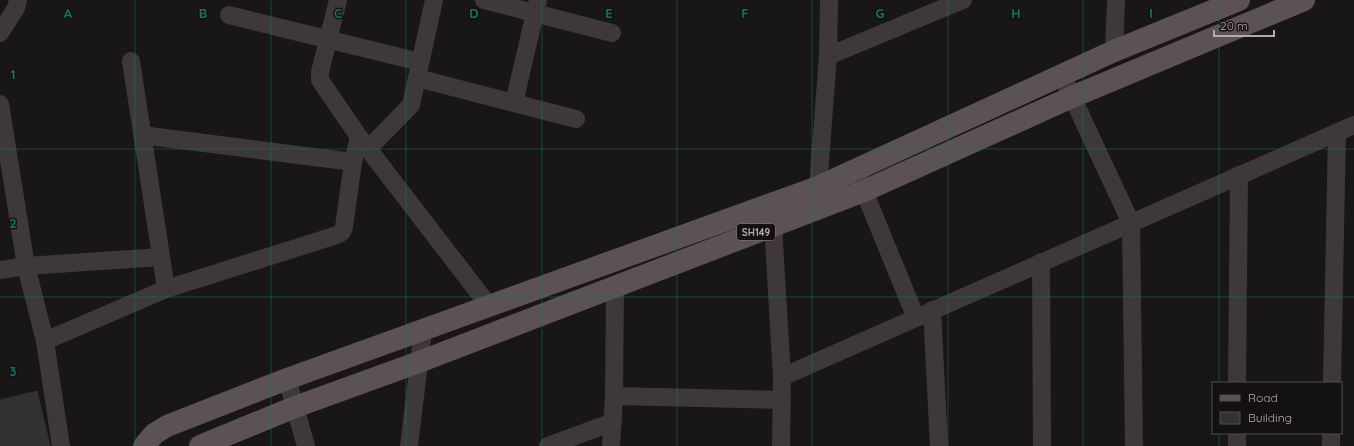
<svg xmlns="http://www.w3.org/2000/svg" width="1354" height="446" viewBox="0 0 1354 446" font-family="Quicksand,sans-serif">
  <style>
    .building { fill: #343131; stroke: #343030 }
    .lines { fill: none; stroke-linecap: round; stroke-linejoin: round }
    .street { stroke: #3f3839; stroke-width: 18 }
    .primary { stroke: #5d5253; stroke-width: 22 }
    .grid { fill: none; stroke: #0f766e; stroke-width: 1; stroke-opacity: 0.55 }
    .labels { text-anchor: middle; dominant-baseline: central; stroke-width: 3; stroke-linejoin: round; paint-order: stroke }
    .shield { fill: #131111; stroke: #877a7c; stroke-width: 1 }
    .shield-label { font-size: 10px; font-weight: bold; fill: #b9a7aa }
    .grid-label { font-size: 13px; text-anchor: middle; font-weight: bold; fill: #0f766e; stroke: #131111; stroke-width: 3; stroke-linejoin: round; paint-order: stroke }
  </style>
  <rect width="100%" height="100%" fill="#181616"/>
  <polygon class="building" points="37,391 50,446 0,446 0,400"/>
  <g class="lines">
    <g class="street">
      <polyline points="338,0 320,72 320,80 359,137 489,306"/>
      <polyline points="484,0 612,33"/>
      <polyline points="229,15 420,62"/>
      <polyline points="0,33 16,8 18,0"/>
      <polyline points="1114,51 1116,0"/>
      <polyline points="828,56 963,0"/>
      <polyline points="131,61 166,289"/>
      <polyline points="1062,75 1131,223 1134,446"/>
      <polyline points="417,78 576,119"/>
      <polyline points="514,103 538,0"/>
      <polyline points="0,104 26,266 45,341 61,446"/>
      <polyline points="142,135 353,162"/>
      <polyline points="369,148 411,105 434,0"/>
      <polyline points="855,169 916,318"/>
      <polyline points="818,187 828,56 829,0"/>
      <polyline points="773,225 782,377 781,446"/>
      <polyline points="1041,262 1042,446"/>
      <polyline points="0,270 26,266 161,257"/>
      <polyline points="932,310 939,446"/>
      <polyline points="45,341 166,289 337,235 342,232 344,227 353,162 359,137"/>
      <polyline points="782,377 1354,125"/>
      <polyline points="287,379 306,446"/>
      <polyline points="1237,383 1239,175"/>
      <polyline points="1332,383 1337,132"/>
      <polyline points="614,396 782,400"/>
      <polyline points="409,446 423,330"/>
      <polyline points="548,446 613,422"/>
      <polyline points="611,446 614,396 615,286"/>
      <polyline points="1237,446 1237,433"/>
      <polyline points="1331,446 1331,433"/>
    </g>
    <g class="primary">
      <polyline points="144,446 154,434 167,426 287,379 818,187 1114,51 1239,0"/>
      <polyline points="200,446 295,407 419,362 864,191 1072,97 1304,0"/>
    </g>
  </g>
  <path class="grid" d="M135,0V446M271,0V446M406,0V446M542,0V446M677,0V446M812,0V446M948,0V446M1083,0V446M1219,0V383M0,149H1354M0,297H1354M1219,433V446"/>
  <g class="labels">
    <rect class="shield" x="737" y="224" width="38" height="16" rx="3"/>
    <g class="shield-label">
      <text x="756" y="232">SH149</text>
    </g>
  </g>
  <g class="grid-label">
    <text x="68" y="18">A</text>
    <text x="203" y="18">B</text>
    <text x="338" y="18">C</text>
    <text x="474" y="18">D</text>
    <text x="609" y="18">E</text>
    <text x="745" y="18">F</text>
    <text x="880" y="18">G</text>
    <text x="1016" y="18">H</text>
    <text x="1151" y="18">I</text>
    <text x="13" y="79">1</text>
    <text x="13" y="228">2</text>
    <text x="13" y="376">3</text>
  </g>
  <rect x="1212" y="382" width="130" height="52" fill="#131111" stroke="#554d4e"/>
  <rect x="1220" y="395" width="20" height="6" fill="#5d5253" stroke="#554d4e"/>
  <text x="1248" y="402" font-size="12" fill="#b9a7aa">Road</text>
  <rect x="1220" y="412" width="20" height="12" fill="#343131" stroke="#554d4e"/>
  <text x="1248" y="422" font-size="12" fill="#b9a7aa">Building</text>
  <path d="M1214 30v6h60v-6" fill="none" stroke="#b9a7aa" stroke-width="2"/>
  <text x="1220" y="30" font-size="12" fill="#b9a7aa" stroke="#131111" stroke-width="3" paint-order="stroke">20 m</text>
</svg>
